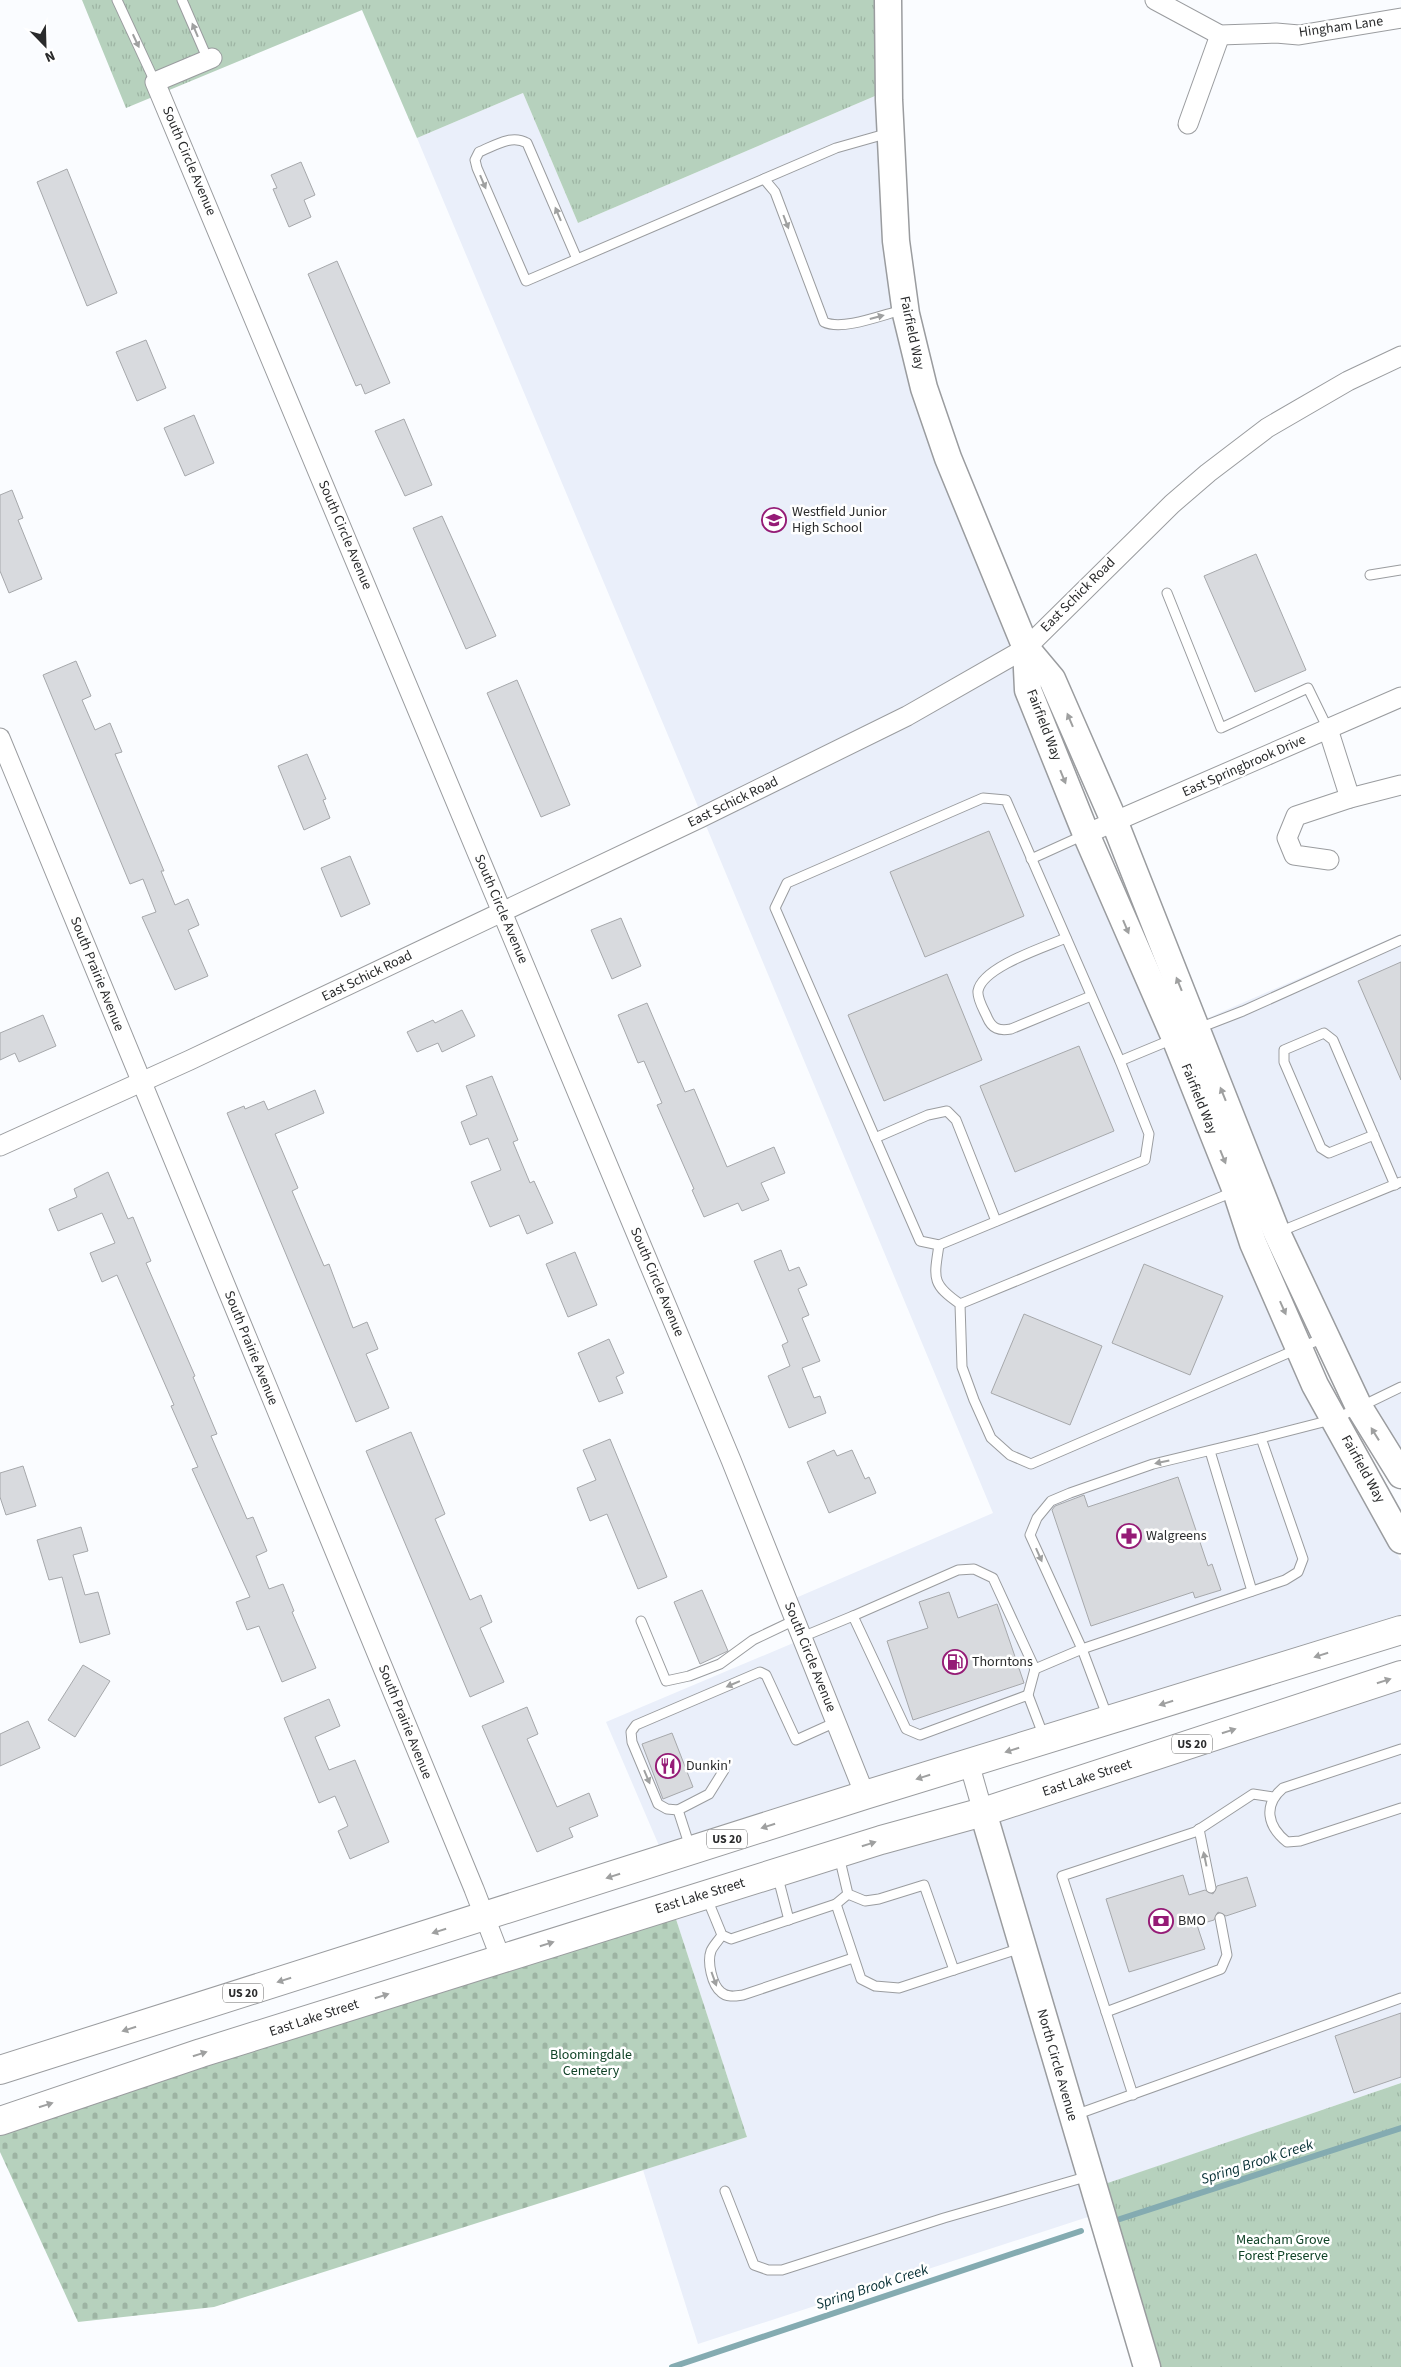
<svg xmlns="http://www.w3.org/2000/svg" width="1401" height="2367" viewBox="0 0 1401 2367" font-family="'Source Sans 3',sans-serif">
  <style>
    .built { fill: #eaeffa }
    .cemetery { fill: url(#cemetery-stones) }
    .park { fill: url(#park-tufts) }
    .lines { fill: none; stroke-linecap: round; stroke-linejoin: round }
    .stream { stroke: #84abb1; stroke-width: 6 }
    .building { fill: #d8dade; stroke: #a6a8ab }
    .lane-casing { stroke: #9a9c9f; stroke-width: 11 }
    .street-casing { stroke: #9a9c9f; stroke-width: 21 }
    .secondary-casing { stroke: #9a9c9f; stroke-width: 29 }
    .primary-casing { stroke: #9a9c9f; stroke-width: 30 }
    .lane { stroke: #fff; stroke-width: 9 }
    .street { stroke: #fff; stroke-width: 19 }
    .secondary { stroke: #fff; stroke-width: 26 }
    .primary { stroke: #fff; stroke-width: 28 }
    .oneway { fill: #9fa0a0 }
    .labels { text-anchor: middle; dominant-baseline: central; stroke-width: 5; stroke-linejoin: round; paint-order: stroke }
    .shield { fill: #fff; stroke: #6a6b6b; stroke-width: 1 }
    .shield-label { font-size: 12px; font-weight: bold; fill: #2a2b2c }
    .street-label { font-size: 14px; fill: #2a2b2c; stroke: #fff }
    .poi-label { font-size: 14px; fill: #2a2b2c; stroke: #fff; text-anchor: start }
    .park-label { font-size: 14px; fill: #104327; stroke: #fff }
    .water-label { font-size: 15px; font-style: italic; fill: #073035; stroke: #fff }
  </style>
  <defs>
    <pattern id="cemetery-stones" width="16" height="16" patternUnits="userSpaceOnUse" patternTransform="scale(1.25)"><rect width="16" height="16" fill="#b6d1bd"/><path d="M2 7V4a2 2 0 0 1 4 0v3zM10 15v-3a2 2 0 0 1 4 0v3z" fill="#9db4a3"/></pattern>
    <pattern id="park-tufts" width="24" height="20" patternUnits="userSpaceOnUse" patternTransform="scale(1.25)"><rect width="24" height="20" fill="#b6d1bd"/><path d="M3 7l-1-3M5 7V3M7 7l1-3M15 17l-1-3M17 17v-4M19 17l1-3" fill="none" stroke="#9db4a3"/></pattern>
  </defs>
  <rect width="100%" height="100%" fill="#fafcff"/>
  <g class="built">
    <polygon points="523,93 578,223 882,93 900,308 1019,645 902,713 699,809 417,138"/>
    <polygon points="1019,660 1304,1378 1401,1561 1401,1623 663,1855 606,1722 798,1641 784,1603 993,1513 704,821"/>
    <polygon points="1401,934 1401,1466 1287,1237 1201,1021"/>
    <polygon points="1401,1690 1401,2083 1103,2185 998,1820"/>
    <polygon points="978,1821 1094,2215 698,2344 643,2170 747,2137 674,1913"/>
  </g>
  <polygon class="cemetery" points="674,1913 747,2137 214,2307 78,2322 0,2152 0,2131"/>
  <g class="park">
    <polygon points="82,0 883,0 882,93 578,223 523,93 417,138 362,10 126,108"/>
    <polygon points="1401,2083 1401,2367 1148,2367 1093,2188"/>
  </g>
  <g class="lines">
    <g class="stream">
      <polyline points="1120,2219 1401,2128"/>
      <polyline points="672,2367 1081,2231"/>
    </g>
  </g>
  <g class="building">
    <polygon points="301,162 315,195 304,200 311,217 289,227 273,189 277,188 271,175"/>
    <polygon points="67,169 117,293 87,306 37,182"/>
    <polygon points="337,261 390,383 365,394 361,384 356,386 308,274"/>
    <polygon points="146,340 166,388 137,401 116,352"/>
    <polygon points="194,415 214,463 185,476 164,428"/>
    <polygon points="404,419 432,485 405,496 375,431"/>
    <polygon points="12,490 23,518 18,520 42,579 9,593 0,571 0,495"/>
    <polygon points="442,516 496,636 466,649 413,528"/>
    <polygon points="1256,554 1306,670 1255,692 1204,576"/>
    <polygon points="76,661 91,696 82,700 95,730 110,723 122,752 115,754 164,871 161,871 175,905 188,899 199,925 188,930 208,976 175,990 142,917 156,912 143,879 130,884 43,675"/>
    <polygon points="517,680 570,805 541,817 487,693"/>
    <polygon points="307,754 326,799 323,800 330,818 304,830 278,766"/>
    <polygon points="989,831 1024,916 925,957 890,872"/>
    <polygon points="350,856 370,904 341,917 321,868"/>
    <polygon points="621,918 641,966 612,979 591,930"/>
    <polygon points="1401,962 1401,1080 1358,981"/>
    <polygon points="947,974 982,1060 884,1101 848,1015"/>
    <polygon points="647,1003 685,1092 694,1089 727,1167 774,1147 785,1173 761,1183 769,1200 742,1211 738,1203 704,1217 692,1190 694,1189 657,1105 662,1103 644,1061 638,1063 618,1015"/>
    <polygon points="462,1010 475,1036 442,1052 438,1043 417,1052 407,1032 433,1020 435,1023"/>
    <polygon points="43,1015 56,1046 19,1062 15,1053 0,1060 0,1033"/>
    <polygon points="1079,1046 1114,1131 1015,1172 980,1086"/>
    <polygon points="492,1076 518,1140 513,1142 530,1183 534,1181 553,1223 527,1234 519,1215 490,1227 471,1182 501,1170 488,1138 470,1145 461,1122 477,1115 466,1086"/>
    <polygon points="315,1090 324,1113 275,1134 298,1188 292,1191 324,1266 329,1264 353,1328 367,1322 378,1349 366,1354 389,1408 356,1422 227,1113 244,1106 245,1109 264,1101 268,1110"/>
    <polygon points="108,1172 128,1219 133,1217 151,1261 146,1263 195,1376 193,1377 217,1434 211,1436 247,1519 253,1517 267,1551 256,1556 269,1589 283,1584 294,1611 292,1612 316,1668 282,1682 259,1626 247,1630 236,1602 250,1597 192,1469 198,1467 171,1406 174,1405 117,1275 102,1282 90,1253 115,1243 102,1213 58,1231 49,1209 77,1197 74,1189"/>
    <polygon points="781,1250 789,1271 799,1267 807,1285 798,1289 809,1315 802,1318 820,1361 802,1368 814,1398 820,1396 826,1413 789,1428 768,1376 790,1366 782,1345 788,1342 754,1261"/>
    <polygon points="575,1252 597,1305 568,1317 546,1264"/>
    <polygon points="1144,1264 1223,1296 1190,1375 1112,1343"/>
    <polygon points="1024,1314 1102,1346 1070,1425 991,1393"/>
    <polygon points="609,1339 624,1373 616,1377 623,1393 599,1402 578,1353"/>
    <polygon points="411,1432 445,1514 435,1519 470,1600 481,1595 492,1622 480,1628 504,1682 470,1697 366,1451"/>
    <polygon points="610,1439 667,1577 638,1589 607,1514 590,1521 577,1488 596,1480 583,1450"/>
    <polygon points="834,1450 837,1456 852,1450 865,1479 869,1477 876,1493 829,1513 807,1462"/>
    <polygon points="23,1466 36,1506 6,1515 0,1497 0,1473"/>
    <polygon points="1178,1477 1208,1566 1212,1564 1221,1590 1195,1598 1193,1592 1091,1626 1052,1510 1055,1506 1084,1495 1088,1507"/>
    <polygon points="81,1527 88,1551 73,1555 85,1595 98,1592 110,1634 80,1643 62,1577 49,1580 37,1540"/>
    <polygon points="702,1590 728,1651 700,1664 674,1602"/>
    <polygon points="949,1592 958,1618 997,1604 1024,1683 913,1720 887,1641 928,1628 919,1602"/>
    <polygon points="83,1665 110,1681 75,1737 48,1720"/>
    <polygon points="329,1699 340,1726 315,1737 329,1770 355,1760 389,1842 350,1859 338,1831 348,1826 335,1796 319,1803 284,1718"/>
    <polygon points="527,1707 538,1734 527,1739 557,1807 589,1793 598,1816 569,1828 573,1837 537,1852 482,1726"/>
    <polygon points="28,1721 40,1748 0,1766 0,1734"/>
    <polygon points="672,1733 693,1787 663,1799 642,1744"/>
    <polygon points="1183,1875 1189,1895 1205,1890 1213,1894 1217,1886 1247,1877 1256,1906 1226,1916 1218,1912 1214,1920 1197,1925 1205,1949 1129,1972 1106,1899"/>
    <polygon points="1401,2013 1401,2077 1354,2093 1335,2036"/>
  </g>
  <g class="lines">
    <defs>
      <g id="lane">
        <polyline points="117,0 155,82"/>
        <polyline points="182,0 208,60"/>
        <path d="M764,179L775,192L824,322C842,331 882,315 902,310"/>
        <path d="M577,259L527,143C511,134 494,146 479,152L475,160L477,168L526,281L836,148L889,133"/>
        <polyline points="1370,575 1401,570"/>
        <polyline points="1167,593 1221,728 1308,688 1328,729"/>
        <polygon points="983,798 1006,800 1120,1061 1149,1134 1145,1160 939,1245 920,1241 775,908 787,883"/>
        <polyline points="1031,859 1084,835"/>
        <path d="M1066,938C1045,947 982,967 978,991C977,999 984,1010 987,1017C992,1029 999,1031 1011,1029L1091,996"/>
        <polyline points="1199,1028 1243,1011 1401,940"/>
        <polyline points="1120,1061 1173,1039"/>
        <polyline points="1374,1135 1329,1153 1321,1148 1284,1062 1284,1050 1324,1033 1333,1040 1395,1185"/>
        <polyline points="875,1138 928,1115 947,1111 956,1120 996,1221"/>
        <polyline points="1279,1232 1401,1182"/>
        <path d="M939,1245C934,1278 931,1284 960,1304L962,1367L974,1400L991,1438L1010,1455L1031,1464L1323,1338"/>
        <polyline points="960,1304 1233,1192"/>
        <polyline points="1210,1451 1252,1591"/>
        <polyline points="853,1616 958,1570 974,1569 993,1578 1035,1669 1082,1649 1285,1580 1298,1572 1303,1559 1261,1438 1335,1419 1401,1387"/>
        <polyline points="641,1621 666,1681 689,1676 720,1664 753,1640 795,1620"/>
        <polyline points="802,1637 853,1616 906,1729 920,1735 1028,1695 1044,1737"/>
        <polyline points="1028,1695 1035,1669"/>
        <polyline points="1108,1718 1082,1649 1030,1535 1037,1518 1051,1501 1070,1493 1153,1464 1261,1438"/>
        <path d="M1401,1749L1283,1788C1263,1805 1267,1826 1287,1842L1300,1841L1401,1808"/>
        <polyline points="678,1810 667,1809 658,1804 632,1742 631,1732 636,1725 760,1672 766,1675 796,1740 836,1722"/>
        <polyline points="1199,1829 1211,1888"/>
        <polyline points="690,1847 678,1810 709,1794 724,1770"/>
        <polyline points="839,1856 848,1894 865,1901 879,1899 924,1885 954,1970"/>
        <polyline points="777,1874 789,1920"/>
        <polyline points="706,1896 722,1935 731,1939 836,1904 848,1894"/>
        <polyline points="836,1904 861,1979 875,1986 899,1988 1021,1948"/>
        <path d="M722,1935C719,1940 713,1946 711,1951C707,1962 712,1985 721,1992C727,1998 736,1996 743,1995L853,1958"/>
        <polyline points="1106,2012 1221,1969 1227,1955 1220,1918"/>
        <polyline points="1133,2095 1062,1876 1195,1832 1253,1794 1273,1797"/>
        <polyline points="1075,2115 1401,1998"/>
        <polyline points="725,2191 754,2265 768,2270 782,2270 944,2218 1089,2176"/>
      </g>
      <g id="street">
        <polyline points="1155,0 1220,35 1276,33 1299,35 1401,18"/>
        <polyline points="212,58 155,82 731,1460 865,1795"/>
        <polyline points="1188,124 1220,35"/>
        <polyline points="1328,729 1350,798"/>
        <polyline points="0,738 474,1889 501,1959"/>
        <polyline points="1086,834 1401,697"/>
        <polyline points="1329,860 1294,855 1287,838 1296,816 1350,798 1401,785"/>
        <polyline points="0,1146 190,1060 700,818 907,716 1026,648 1172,504 1208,473 1267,428 1348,381 1401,356"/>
        <polyline points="969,1763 983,1812"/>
      </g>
      <g id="secondary">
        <polyline points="888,0 889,100 896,241 906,314 924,388 948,458 1026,648 1052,679 1115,823 1277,1233 1359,1407 1401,1475"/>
        <polyline points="1026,648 1028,690 1086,834 1175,1038 1236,1191 1253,1243 1315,1385 1401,1540"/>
        <polyline points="983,1812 1147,2367"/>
      </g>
      <g id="primary">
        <polyline points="0,2070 865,1795 1401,1630"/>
        <polyline points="0,2121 201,2053 501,1959 881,1840 983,1812 1401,1675"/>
      </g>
    </defs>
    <use href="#lane" class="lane-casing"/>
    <use href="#street" class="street-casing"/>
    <use href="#secondary" class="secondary-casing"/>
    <use href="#primary" class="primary-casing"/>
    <use href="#lane" class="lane"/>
    <use href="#street" class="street"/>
    <use href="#secondary" class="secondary"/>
    <use href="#primary" class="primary"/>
  </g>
  <defs><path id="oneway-solid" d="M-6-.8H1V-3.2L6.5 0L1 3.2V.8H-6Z" transform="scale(1.25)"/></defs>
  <g class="oneway">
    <use href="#oneway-solid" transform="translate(195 30) rotate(-113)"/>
    <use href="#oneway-solid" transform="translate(136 41) rotate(65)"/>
    <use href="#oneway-solid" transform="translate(483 182) rotate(67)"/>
    <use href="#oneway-solid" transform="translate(558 214) rotate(-113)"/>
    <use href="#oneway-solid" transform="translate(786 222) rotate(69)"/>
    <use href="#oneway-solid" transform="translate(877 317) rotate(-15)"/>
    <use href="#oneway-solid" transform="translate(1070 720) rotate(-113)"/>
    <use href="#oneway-solid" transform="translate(1063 777) rotate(68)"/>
    <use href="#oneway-solid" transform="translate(1126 927) rotate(67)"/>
    <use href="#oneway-solid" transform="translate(1179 984) rotate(-112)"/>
    <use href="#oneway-solid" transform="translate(1223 1094) rotate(-112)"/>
    <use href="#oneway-solid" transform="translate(1223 1157) rotate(68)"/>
    <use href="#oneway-solid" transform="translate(1283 1308) rotate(66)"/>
    <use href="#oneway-solid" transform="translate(1375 1434) rotate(-122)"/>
    <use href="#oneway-solid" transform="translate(1162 1462) rotate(168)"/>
    <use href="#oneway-solid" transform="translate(1039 1555) rotate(66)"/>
    <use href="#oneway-solid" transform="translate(1321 1655) rotate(163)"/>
    <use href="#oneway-solid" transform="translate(1384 1681) rotate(-18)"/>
    <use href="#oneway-solid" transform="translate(733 1684) rotate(157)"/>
    <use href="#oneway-solid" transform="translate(1166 1703) rotate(163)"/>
    <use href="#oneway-solid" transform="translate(1229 1731) rotate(-18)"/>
    <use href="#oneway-solid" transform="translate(1012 1750) rotate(163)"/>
    <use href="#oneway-solid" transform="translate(647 1777) rotate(67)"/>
    <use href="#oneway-solid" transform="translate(923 1777) rotate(163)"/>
    <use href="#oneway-solid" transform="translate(768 1826) rotate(162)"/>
    <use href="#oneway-solid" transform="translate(869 1844) rotate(-17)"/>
    <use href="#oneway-solid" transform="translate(1205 1859) rotate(-102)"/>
    <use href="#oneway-solid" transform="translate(613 1876) rotate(162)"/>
    <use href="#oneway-solid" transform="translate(439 1931) rotate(163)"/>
    <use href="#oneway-solid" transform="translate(547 1944) rotate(-17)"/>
    <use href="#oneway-solid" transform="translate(714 1979) rotate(70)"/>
    <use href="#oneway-solid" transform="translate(284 1980) rotate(163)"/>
    <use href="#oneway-solid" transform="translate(382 1996) rotate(-18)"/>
    <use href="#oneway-solid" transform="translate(129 2029) rotate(162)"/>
    <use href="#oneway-solid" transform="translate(200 2054) rotate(-18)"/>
    <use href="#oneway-solid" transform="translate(46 2105) rotate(-18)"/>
  </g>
  <defs>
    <symbol id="school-ring" viewBox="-11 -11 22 22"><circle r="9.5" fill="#fff" stroke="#951b76" stroke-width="1.5"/><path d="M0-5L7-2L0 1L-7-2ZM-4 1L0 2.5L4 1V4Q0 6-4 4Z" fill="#951b76"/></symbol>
    <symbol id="pharmacy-ring" viewBox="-11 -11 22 22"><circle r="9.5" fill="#fff" stroke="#951b76" stroke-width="1.5"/><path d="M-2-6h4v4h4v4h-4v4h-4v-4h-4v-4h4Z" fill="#951b76"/></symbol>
    <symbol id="fuel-ring" viewBox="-11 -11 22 22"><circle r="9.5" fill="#fff" stroke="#951b76" stroke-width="1.5"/><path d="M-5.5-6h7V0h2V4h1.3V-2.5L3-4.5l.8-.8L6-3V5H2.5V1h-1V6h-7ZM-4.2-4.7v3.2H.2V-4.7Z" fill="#951b76"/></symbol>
    <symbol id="restaurant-ring" viewBox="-11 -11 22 22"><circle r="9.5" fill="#fff" stroke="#951b76" stroke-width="1.5"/><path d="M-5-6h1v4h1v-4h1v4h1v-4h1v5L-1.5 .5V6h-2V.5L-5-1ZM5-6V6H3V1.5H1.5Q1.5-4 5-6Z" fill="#951b76"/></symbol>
    <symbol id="bank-ring" viewBox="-11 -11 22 22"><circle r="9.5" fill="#fff" stroke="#951b76" stroke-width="1.5"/><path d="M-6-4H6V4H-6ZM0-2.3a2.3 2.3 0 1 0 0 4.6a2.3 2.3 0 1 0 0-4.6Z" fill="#951b76"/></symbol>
  </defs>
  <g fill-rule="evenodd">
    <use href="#school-ring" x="760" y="506" width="28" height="28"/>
    <use href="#pharmacy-ring" x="1115" y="1522" width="28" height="28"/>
    <use href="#fuel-ring" x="941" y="1648" width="28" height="28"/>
    <use href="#restaurant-ring" x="654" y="1752" width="28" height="28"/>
    <use href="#bank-ring" x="1147" y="1907" width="28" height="28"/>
  </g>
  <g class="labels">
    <g class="shield">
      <rect x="1172" y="1734.5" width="40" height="19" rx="4"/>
      <rect x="707" y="1829.5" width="40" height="19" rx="4"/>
      <rect x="223" y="1983.5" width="40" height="19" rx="4"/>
    </g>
    <g class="shield-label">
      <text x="1192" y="1744">US 20</text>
      <text x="727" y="1839">US 20</text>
      <text x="243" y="1993">US 20</text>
    </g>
    <g class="street-label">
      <text transform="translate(1341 27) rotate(-8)">Hingham Lane</text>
      <text transform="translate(189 161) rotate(67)">South Circle Avenue</text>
      <text transform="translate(912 333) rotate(78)">Fairfield Way</text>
      <text transform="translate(345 535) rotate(67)">South Circle Avenue</text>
      <text transform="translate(1078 595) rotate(-45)">East Schick Road</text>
      <text transform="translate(1044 725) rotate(69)">Fairfield Way</text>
      <text transform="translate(1244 766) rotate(-24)">East Springbrook Drive</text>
      <text transform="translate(733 802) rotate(-26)">East Schick Road</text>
      <text transform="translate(501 909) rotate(67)">South Circle Avenue</text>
      <text transform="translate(97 974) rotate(68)">South Prairie Avenue</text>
      <text transform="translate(367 976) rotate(-26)">East Schick Road</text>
      <text transform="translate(1199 1099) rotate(68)">Fairfield Way</text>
      <text transform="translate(657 1282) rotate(67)">South Circle Avenue</text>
      <text transform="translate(251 1348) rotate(68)">South Prairie Avenue</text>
      <text transform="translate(1363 1469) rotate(61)">Fairfield Way</text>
      <text transform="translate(810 1657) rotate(68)">South Circle Avenue</text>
      <text transform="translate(405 1722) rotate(68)">South Prairie Avenue</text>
      <text transform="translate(1087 1778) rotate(-18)">East Lake Street</text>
      <text transform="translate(700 1896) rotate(-17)">East Lake Street</text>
      <text transform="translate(314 2018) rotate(-18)">East Lake Street</text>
      <text transform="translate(1057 2065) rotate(74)">North Circle Avenue</text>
    </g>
    <g class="poi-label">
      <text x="792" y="512">Westfield Junior<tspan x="792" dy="16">High School</tspan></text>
      <text x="1146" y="1536">Walgreens</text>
      <text x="972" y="1662">Thorntons</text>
      <text x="686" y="1766">Dunkin'</text>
      <text x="1178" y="1921">BMO</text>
    </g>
    <g class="park-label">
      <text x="591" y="2055">Bloomingdale<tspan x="591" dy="16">Cemetery</tspan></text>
      <text x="1283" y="2240">Meacham Grove<tspan x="1283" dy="16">Forest Preserve</tspan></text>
    </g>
    <g class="water-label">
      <text transform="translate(1257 2162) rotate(-18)">Spring Brook Creek</text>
      <text transform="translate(872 2287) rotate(-18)">Spring Brook Creek</text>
    </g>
  </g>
  <g transform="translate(45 45) rotate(157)" stroke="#ffffff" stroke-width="4" paint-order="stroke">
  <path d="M0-4L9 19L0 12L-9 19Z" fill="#2a2b2c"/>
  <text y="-8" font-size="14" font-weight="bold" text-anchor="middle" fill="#2a2b2c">N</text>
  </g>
</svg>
